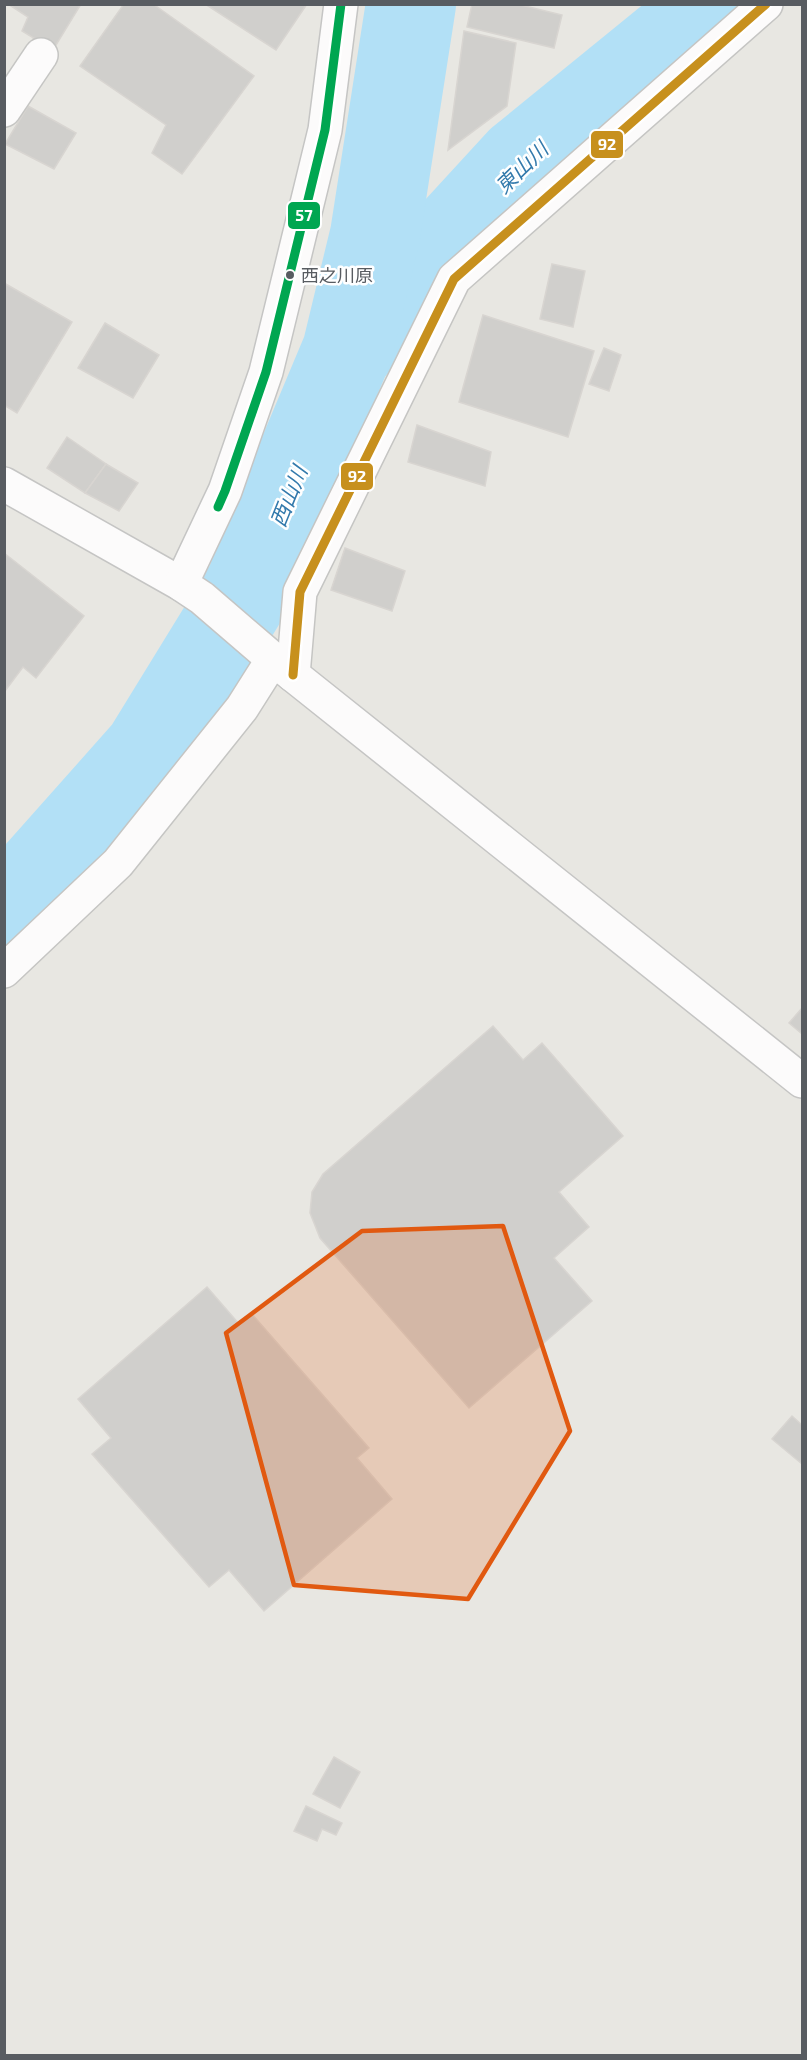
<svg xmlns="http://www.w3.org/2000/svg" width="807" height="2060" viewBox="0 0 807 2060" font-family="'Exo 2','Noto Sans JP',sans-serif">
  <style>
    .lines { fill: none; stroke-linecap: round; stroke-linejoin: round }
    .river { stroke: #b2e0f6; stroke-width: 90 }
    .building { fill: #d0cfcc; stroke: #d8d5d1; stroke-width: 1.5 }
    .street-casing { stroke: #c5c5c3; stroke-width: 36 }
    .secondary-casing { stroke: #c5c5c4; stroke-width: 36 }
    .street { stroke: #fcfbfb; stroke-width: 33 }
    .secondary { stroke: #fcfbfb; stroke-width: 33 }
    .bus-1-casing { stroke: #fff; stroke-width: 14 }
    .bus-2-casing { stroke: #fff; stroke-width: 14 }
    .bus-1 { stroke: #00a651; stroke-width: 9 }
    .bus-2 { stroke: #c7901d; stroke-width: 9 }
    .marked { fill: #e15910; fill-opacity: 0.2; stroke: #e15910; stroke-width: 4.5; stroke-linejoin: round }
    .bus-dot { fill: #585c61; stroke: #fff; stroke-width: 2 }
    .labels { text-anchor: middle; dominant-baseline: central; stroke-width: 5; stroke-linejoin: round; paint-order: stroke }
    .bus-label { font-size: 18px; fill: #585c61; stroke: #fff; text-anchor: start }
    .water-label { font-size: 21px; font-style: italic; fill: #337aac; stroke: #fff }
    .line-badge { stroke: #fff; stroke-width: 2 }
    .badge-label { font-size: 16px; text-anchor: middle; font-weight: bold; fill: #fff }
  </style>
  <rect width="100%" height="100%" fill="#e8e7e2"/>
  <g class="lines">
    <g class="river">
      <polyline points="351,347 521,162 715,4"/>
      <polyline points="4,914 148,752 250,586 276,520 347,351 375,235 411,4"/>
    </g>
  </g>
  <g class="building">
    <polygon points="8,4 81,4 53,50 22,31 28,17"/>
    <polygon points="124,4 153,4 254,76 182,174 152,153 166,125 80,66"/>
    <polygon points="205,4 307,4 276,50"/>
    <polygon points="472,4 517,4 562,15 554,48 467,27"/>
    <polygon points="464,31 516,43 507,106 448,150"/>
    <polygon points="28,106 76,133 54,169 5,144"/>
    <polygon points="552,264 585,271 573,327 540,319"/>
    <polygon points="4,283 72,322 17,413 4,405"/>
    <polygon points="483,315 594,351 568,437 459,402"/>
    <polygon points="105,323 159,355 133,398 78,368"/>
    <polygon points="604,348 621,355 609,391 589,384"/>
    <polygon points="417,425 491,452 485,486 408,462"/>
    <polygon points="67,437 106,464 85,493 47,468"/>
    <polygon points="106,464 138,483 119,511 85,493"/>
    <polygon points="345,548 405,571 392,611 331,590"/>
    <polygon points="4,553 84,616 36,678 23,667 5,691"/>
    <polygon points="802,1008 802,1034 789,1023"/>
    <polygon points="493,1026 523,1060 542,1043 623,1136 559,1192 589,1227 554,1258 592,1301 469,1408 320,1238 310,1213 312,1192 323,1174"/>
    <polygon points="207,1287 240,1325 252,1314 369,1448 357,1458 392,1499 264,1611 229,1570 209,1587 92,1454 111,1438 78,1399"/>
    <polygon points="792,1416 802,1425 802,1464 772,1439"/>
    <polygon points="334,1757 360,1772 340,1808 313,1794"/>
    <polygon points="306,1806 342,1823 336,1835 322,1829 317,1841 294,1831"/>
  </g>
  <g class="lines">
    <defs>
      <g id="street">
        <polyline points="4,110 41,55"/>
        <polyline points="293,675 300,592 454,279 766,4"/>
        <polyline points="4,971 118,863 242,708 273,659"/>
      </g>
      <g id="secondary">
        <polyline points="4,484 181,584 202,598 273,659 802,1081"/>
        <polyline points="181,584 225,491 266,372 325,130 341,4"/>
      </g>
    </defs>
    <use href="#street" class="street-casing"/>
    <use href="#secondary" class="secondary-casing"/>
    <use href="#street" class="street"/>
    <use href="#secondary" class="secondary"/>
    <defs>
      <polyline id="bus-1" points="218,507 225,491 266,372 325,130 341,4"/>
      <polyline id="bus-2" points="293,675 300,592 454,279 766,4"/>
    </defs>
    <use href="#bus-1" class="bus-1-casing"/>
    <use href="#bus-2" class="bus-2-casing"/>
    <use href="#bus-1" class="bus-1"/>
    <use href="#bus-2" class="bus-2"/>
  </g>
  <path class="marked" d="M503,1226L570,1431L468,1599L294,1585L226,1333L362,1231Z"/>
  <circle class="bus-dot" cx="290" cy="275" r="5"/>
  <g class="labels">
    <g class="bus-label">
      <text x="301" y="275">西之川原</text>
    </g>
    <g class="water-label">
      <text transform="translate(521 167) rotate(-44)">東山川</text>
      <text transform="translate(288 496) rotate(-68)">西山川</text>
    </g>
  </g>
  <g class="line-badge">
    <rect x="590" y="130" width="34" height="29" rx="6" fill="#c7901d"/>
    <rect x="287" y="201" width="34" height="29" rx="6" fill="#00a651"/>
    <rect x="340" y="462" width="34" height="29" rx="6" fill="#c7901d"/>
  </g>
  <g class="badge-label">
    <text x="607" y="150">92</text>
    <text x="304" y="221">57</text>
    <text x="357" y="482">92</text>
  </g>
  <rect width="807" height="2060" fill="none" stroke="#585c61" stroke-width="12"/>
</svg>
